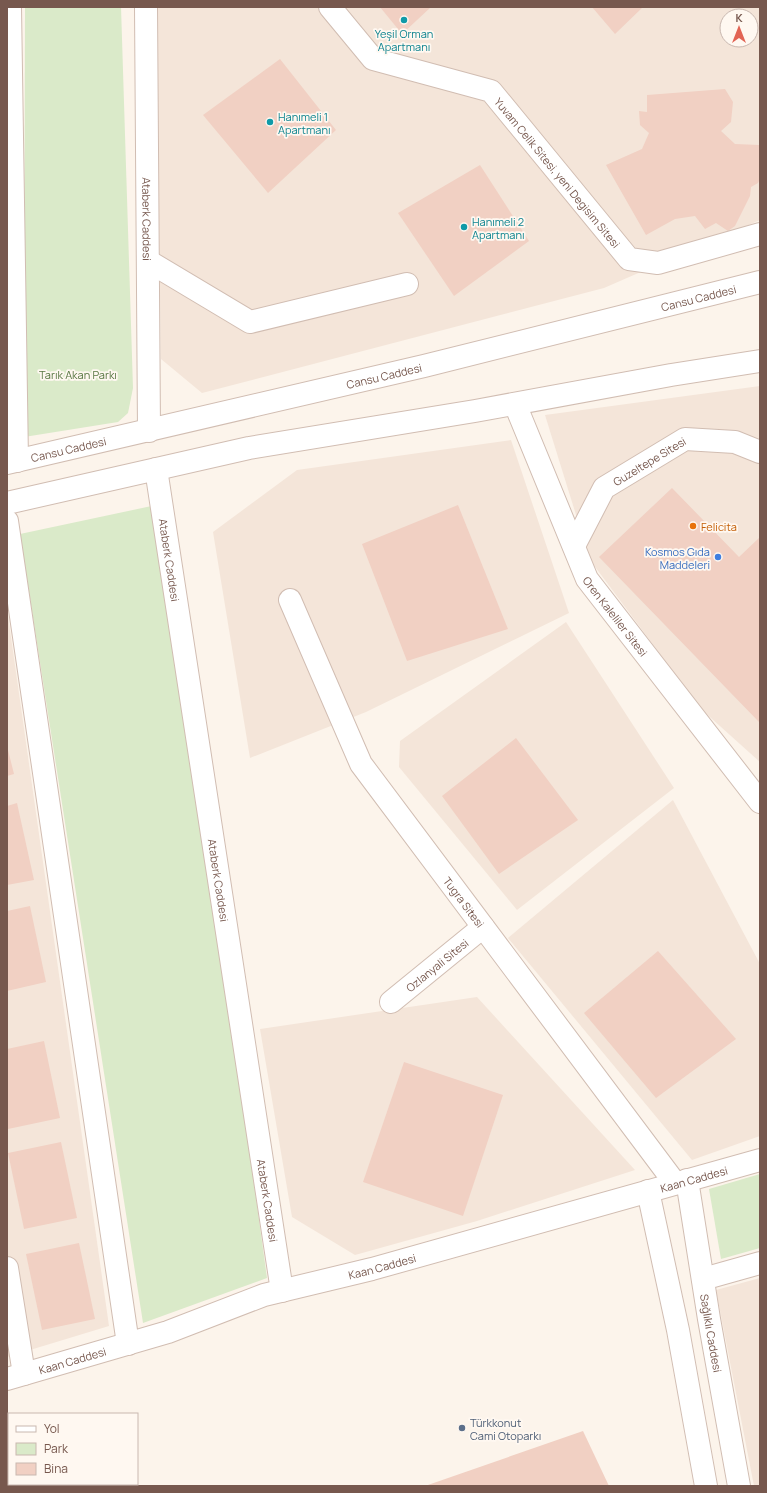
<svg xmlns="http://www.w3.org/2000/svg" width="767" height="1493" viewBox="0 0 767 1493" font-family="Manrope,sans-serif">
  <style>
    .residential { fill: #f4e5d9; fill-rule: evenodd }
    .park { fill: #daeac9 }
    .building { fill: #f1d0c3 }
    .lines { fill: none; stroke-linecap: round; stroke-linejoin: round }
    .minor-casing { stroke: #d1bdb2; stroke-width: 24 }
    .minor { stroke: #fff; stroke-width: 22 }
    .culture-dot { fill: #0f9aa8; stroke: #fff8f1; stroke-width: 1.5 }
    .food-dot { fill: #e8710a; stroke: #fff8f1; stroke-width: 1.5 }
    .shop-dot { fill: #3f7fe0; stroke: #fff8f1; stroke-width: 1.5 }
    .service-dot { fill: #5c6f8a; stroke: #fff8f1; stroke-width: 1.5 }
    .labels { text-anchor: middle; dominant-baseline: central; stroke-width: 3.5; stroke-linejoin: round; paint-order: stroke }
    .culture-label { font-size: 11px; fill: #0d838f; stroke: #fff8f1; text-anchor: start }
    .street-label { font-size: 11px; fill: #77584e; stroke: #fff8f1 }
    .park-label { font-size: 11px; fill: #587742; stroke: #fff8f1 }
    .food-label { font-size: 11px; fill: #c56008; stroke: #fff8f1; text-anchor: start }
    .shop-label { font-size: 11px; fill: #366cbe; stroke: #fff8f1; text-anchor: end }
    .service-label { font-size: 11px; fill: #4e5e75; stroke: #fff8f1; text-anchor: start }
  </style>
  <rect width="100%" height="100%" fill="#fcf4eb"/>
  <g class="residential">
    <path d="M156,7H760V220L604,288L202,393L161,359ZM727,16H751V40H727Z"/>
    <polygon points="760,386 760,762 701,709 590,560 545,415"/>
    <polygon points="511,440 569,613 366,712 250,758 213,532 297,470"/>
    <polygon points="7,609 109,1326 7,1357"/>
    <polygon points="566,622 674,788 517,910 399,767 400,741"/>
    <polygon points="673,800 760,964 760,1136 692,1160 508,938"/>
    <polygon points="477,997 635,1170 477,1221 355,1255 292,1217 260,1029"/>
    <polygon points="760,1278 760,1486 754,1486 716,1290"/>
  </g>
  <g class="park">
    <polygon points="25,7 121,7 133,388 128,413 118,422 24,437"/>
    <polygon points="161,504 267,1278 143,1323 20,534"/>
    <polygon points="760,1174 760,1248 721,1259 709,1189"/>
  </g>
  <g class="building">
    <polygon points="380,7 431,7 402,34"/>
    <polygon points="592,7 643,7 615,34"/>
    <polygon points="280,59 336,130 268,193 203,115"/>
    <polygon points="725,89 733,102 731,122 721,131 735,144 759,145 760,146 760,179 758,183 751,187 750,196 735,226 728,231 716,223 705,229 695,216 675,219 646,235 606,165 642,149 649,133 640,125 639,111 647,112 647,95"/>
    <polygon points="480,165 529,241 454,296 398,213"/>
    <polygon points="672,488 739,557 759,538 760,539 760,723 599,557"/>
    <polygon points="458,505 508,629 407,661 362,544"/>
    <polygon points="516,738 578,820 499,874 442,796"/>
    <polygon points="7,746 14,774 7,776"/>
    <polygon points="17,803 34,880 7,885 7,806"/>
    <polygon points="30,906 46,982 7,991 7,911"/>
    <polygon points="658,951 736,1039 656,1098 584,1013"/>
    <polygon points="44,1041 60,1118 8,1129 7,1049"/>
    <polygon points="404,1062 503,1095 463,1216 363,1182"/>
    <polygon points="61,1142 77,1218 24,1229 8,1153"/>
    <polygon points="79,1243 95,1319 42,1330 26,1254"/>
    <polygon points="583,1431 609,1486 425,1486"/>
  </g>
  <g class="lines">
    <defs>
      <g id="minor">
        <polyline points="10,7 17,461"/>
        <path id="s1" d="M146,7L149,431"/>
        <path id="s2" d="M330,7L373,59L491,91L629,259L658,263L760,234"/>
        <polyline points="148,261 250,322 407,284"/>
        <path id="s3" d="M515,404L587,579L760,802"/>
        <path id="s4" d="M7,463L424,366L760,282"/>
        <path id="s5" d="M156,469L282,1291"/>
        <polyline points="7,503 249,448 475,411 671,375 760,361"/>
        <polyline points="7,521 128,1344"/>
        <path id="s6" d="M574,546L604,488L685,439L735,442L760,452"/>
        <path id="s7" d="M290,600L361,764L675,1183"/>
        <path id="s8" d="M391,1002L483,927"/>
        <path id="s9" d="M687,1180L709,1319L739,1486"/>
        <polyline points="648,1191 678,1330 706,1486"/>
        <polyline points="7,1268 24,1374"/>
        <polyline points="703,1279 760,1263"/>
        <path id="s10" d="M7,1379L168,1332L264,1295L372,1269L760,1160"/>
      </g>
    </defs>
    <use href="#minor" class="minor-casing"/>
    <use href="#minor" class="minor"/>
  </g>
  <g class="culture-dot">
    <circle cx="404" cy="20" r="4"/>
    <circle cx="270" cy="122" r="4"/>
    <circle cx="464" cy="227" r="4"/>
  </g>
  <circle class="food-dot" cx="693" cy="526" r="4"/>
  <circle class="shop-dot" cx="718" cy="557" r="4"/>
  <circle class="service-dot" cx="462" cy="1428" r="4"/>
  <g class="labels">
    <g class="culture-label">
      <text x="404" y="33" text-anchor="middle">Yeşil Orman<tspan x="404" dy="13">Apartmanı</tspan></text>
      <text x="278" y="116">Hanımeli 1<tspan x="278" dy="13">Apartmanı</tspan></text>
      <text x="472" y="221">Hanımeli 2<tspan x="472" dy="13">Apartmanı</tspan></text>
    </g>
    <g class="street-label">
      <text stroke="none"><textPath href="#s2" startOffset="295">Yuvam Celik Sitesi, yeni Degisim Sitesi</textPath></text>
      <text stroke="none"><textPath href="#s1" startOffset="212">Ataberk Caddesi</textPath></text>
      <text stroke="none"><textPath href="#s4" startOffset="711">Cansu Caddesi</textPath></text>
      <text stroke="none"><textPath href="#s4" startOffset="387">Cansu Caddesi</textPath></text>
      <text stroke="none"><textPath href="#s4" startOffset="63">Cansu Caddesi</textPath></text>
      <text stroke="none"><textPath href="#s6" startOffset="118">Guzeltepe Sitesi</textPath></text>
      <text stroke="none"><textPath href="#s5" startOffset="92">Ataberk Caddesi</textPath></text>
      <text stroke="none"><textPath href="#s3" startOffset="236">Oren Kaleliler Sitesi</textPath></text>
      <text stroke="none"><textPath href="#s5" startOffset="416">Ataberk Caddesi</textPath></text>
      <text stroke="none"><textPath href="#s7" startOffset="351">Tugra Sitesi</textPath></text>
      <text stroke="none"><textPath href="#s8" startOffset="59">Ozlanyali Sitesi</textPath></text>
      <text stroke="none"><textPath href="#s10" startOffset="716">Kaan Caddesi</textPath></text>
      <text stroke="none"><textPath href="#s5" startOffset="740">Ataberk Caddesi</textPath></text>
      <text stroke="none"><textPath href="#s10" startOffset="392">Kaan Caddesi</textPath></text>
      <text stroke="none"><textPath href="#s9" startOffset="155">Sağlıklı Caddesi</textPath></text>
      <text stroke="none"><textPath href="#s10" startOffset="68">Kaan Caddesi</textPath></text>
    </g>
    <g class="park-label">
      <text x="78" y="374">Tarık Akan Parkı</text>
    </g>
    <g class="food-label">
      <text x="701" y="526">Felicita</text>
    </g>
    <g class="shop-label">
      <text x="710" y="551">Kosmos Gıda<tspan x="710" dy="13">Maddeleri</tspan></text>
    </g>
    <g class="service-label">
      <text x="470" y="1422">Türkkonut<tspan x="470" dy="13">Cami Otoparkı</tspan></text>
    </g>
  </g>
  <rect width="767" height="1493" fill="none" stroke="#77584e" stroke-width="16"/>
  <rect x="8" y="1413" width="130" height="72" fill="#fff8f1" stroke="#c9b8b0"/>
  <rect x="16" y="1426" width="20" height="6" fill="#ffffff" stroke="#c9b8b0"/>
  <text x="44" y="1433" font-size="12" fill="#77584e">Yol</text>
  <rect x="16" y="1443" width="20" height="12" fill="#daeac9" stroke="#c9b8b0"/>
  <text x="44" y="1453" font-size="12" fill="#77584e">Park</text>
  <rect x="16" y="1463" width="20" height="12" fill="#f1d0c3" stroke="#c9b8b0"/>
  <text x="44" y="1473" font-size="12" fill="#77584e">Bina</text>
  <g transform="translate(739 28)"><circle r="19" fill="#fff8f1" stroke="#c9b8b0"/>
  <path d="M0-3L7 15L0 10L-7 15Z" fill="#e26454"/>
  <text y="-6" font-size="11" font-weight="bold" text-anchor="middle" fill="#77584e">K</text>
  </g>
</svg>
